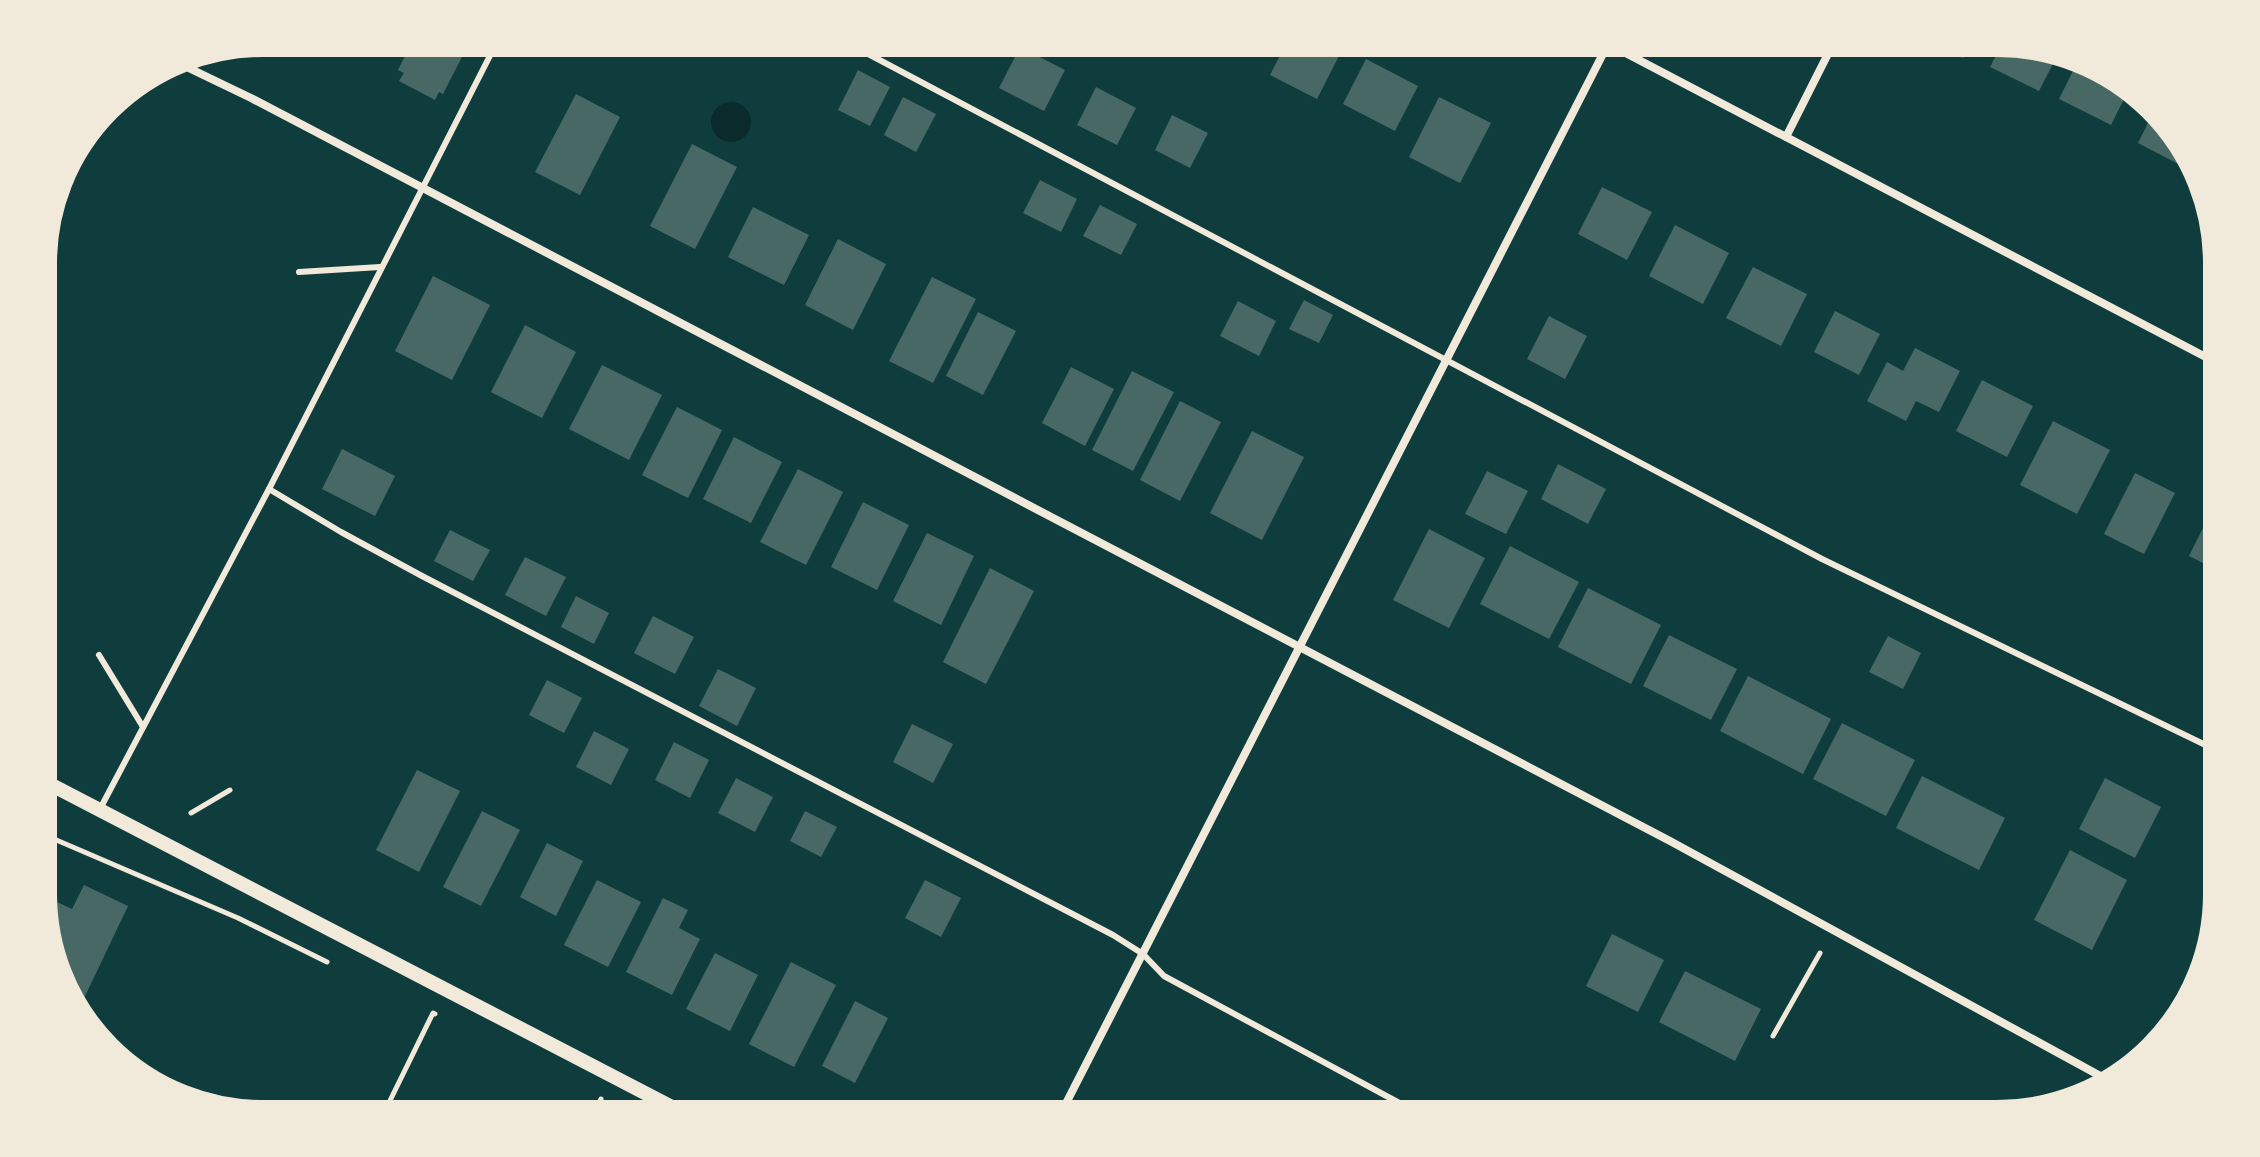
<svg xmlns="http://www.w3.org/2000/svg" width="2260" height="1157" viewBox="0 0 2260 1157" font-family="'Asap Condensed',sans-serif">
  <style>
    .water { fill: #0a2a2b }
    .building { fill: #486865 }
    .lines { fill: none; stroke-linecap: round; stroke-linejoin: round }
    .path { stroke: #f1e9da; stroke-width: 5 }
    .service { stroke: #f1e9da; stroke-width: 6 }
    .minor { stroke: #f1e9da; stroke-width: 8 }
    .tertiary { stroke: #f1e9da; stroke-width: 14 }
    .secondary { stroke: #f1e9da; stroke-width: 16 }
    .rim { fill: none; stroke: #f1e9da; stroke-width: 10 }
  </style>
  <rect width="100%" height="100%" fill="#0f3d3e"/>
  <circle class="water" cx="731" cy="122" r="20"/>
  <g class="building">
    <polygon points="394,38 465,38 470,41 443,94 439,92 435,100 399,81 404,73 398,70 410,46"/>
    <polygon points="680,38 725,38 716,56"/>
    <polygon points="1212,38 1256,38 1247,56"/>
    <polygon points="1289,38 1324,38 1343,48 1317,99 1270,75"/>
    <polygon points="1923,38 1973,38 1963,58"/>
    <polygon points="2004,40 2059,52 2039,91 1990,67"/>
    <polygon points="1020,47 1065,70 1044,111 999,88"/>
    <polygon points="2080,57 2097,61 2129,89 2111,125 2059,99"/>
    <polygon points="1366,59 1418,86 1395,131 1343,104"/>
    <polygon points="858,70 890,87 870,126 838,110"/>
    <polygon points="1096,87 1136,108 1117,145 1077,125"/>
    <polygon points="576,94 620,117 580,195 535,172"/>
    <polygon points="903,97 936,114 916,152 884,135"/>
    <polygon points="1439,97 1491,123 1460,183 1409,157"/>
    <polygon points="2154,111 2184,137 2189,152 2182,166 2138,143"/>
    <polygon points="1172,115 1208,133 1190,168 1155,150"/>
    <polygon points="692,144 737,167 695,249 650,226"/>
    <polygon points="1040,180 1077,199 1061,232 1023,213"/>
    <polygon points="1602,187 1652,212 1627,260 1578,234"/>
    <polygon points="1100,205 1137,224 1121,255 1083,236"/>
    <polygon points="753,207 809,235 784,285 728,257"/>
    <polygon points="1675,225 1729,253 1703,304 1649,276"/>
    <polygon points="838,239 886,264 853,330 805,305"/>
    <polygon points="1753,267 1807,294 1781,346 1726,318"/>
    <polygon points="433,276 490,305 452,380 395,351"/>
    <polygon points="932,277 976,299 933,383 889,361"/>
    <polygon points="1304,300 1333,315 1319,343 1289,329"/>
    <polygon points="1238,301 1276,321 1259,356 1220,336"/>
    <polygon points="1835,311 1880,334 1859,375 1814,352"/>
    <polygon points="978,312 1016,331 983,395 946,376"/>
    <polygon points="1549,316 1587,336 1565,379 1527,359"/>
    <polygon points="525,325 576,352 542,418 491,392"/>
    <polygon points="1915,348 1960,371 1939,412 1916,401 1906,421 1867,401 1887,362 1903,371"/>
    <polygon points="602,365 662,395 629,460 569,429"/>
    <polygon points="1071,367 1114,389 1085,446 1042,423"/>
    <polygon points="1132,371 1174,392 1133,471 1092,450"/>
    <polygon points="1982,380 2033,406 2007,457 1956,431"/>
    <polygon points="1180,401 1221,422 1180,501 1140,480"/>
    <polygon points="677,407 722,430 688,498 642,475"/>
    <polygon points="2053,421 2110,450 2077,514 2020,485"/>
    <polygon points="1252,431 1304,457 1262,540 1210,513"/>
    <polygon points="734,437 782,462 751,523 703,499"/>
    <polygon points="342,449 395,476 375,516 322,489"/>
    <polygon points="1558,464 1606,489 1588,524 1541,499"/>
    <polygon points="798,469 843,492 806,565 760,542"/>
    <polygon points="1487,471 1528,491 1506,534 1465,514"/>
    <polygon points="2135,473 2175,493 2144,554 2104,534"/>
    <polygon points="863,502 909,525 877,590 831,567"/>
    <polygon points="2214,506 2221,509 2221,572 2189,556"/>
    <polygon points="1429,529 1485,558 1449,628 1393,600"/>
    <polygon points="450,530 490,550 473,581 434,561"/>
    <polygon points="927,533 974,556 941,625 893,601"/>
    <polygon points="1510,546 1579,582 1549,639 1480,604"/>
    <polygon points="525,557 566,577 546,616 505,595"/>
    <polygon points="990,568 1034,591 986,684 943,662"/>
    <polygon points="1588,588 1661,625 1631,684 1558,647"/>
    <polygon points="576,596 609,613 594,644 561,627"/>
    <polygon points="653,616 694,637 675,674 634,653"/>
    <polygon points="1669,635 1737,669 1711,720 1643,686"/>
    <polygon points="1888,636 1921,653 1903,689 1869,672"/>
    <polygon points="2221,658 2221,702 2203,693"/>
    <polygon points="718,669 756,688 737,726 699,706"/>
    <polygon points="1748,676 1831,719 1803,774 1720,731"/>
    <polygon points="547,680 582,698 564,733 529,715"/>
    <polygon points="1842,723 1915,760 1886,816 1813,779"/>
    <polygon points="912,724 953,744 933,783 893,762"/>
    <polygon points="594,731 629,749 611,785 576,767"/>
    <polygon points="674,742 709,760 690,798 655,780"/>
    <polygon points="417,770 460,791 419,872 376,850"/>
    <polygon points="1922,776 2005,818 1979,870 1896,828"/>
    <polygon points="736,778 773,797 755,832 718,813"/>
    <polygon points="2105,778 2161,807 2135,858 2079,829"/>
    <polygon points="482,811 520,830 481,906 443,887"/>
    <polygon points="805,811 837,827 821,857 790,841"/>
    <polygon points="547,843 583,861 556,916 520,897"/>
    <polygon points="2070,850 2127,880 2092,950 2034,920"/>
    <polygon points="597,880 641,902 608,967 564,945"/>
    <polygon points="925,880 961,898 941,937 905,918"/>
    <polygon points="84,885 128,906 77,1013 40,924 40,894 72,909"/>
    <polygon points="663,898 688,910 679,928 700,939 672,995 626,972"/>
    <polygon points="1612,934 1664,960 1638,1012 1586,986"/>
    <polygon points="715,953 758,975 730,1031 686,1009"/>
    <polygon points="791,962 836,985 794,1067 749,1044"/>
    <polygon points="1685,971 1761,1009 1735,1061 1659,1022"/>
    <polygon points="855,1001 888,1018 855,1083 822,1066"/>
  </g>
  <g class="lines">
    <g class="path">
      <polyline points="191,813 230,790"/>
      <polyline points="40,833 238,918 327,962"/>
      <polyline points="1773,1036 1820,953"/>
      <polyline points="381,1119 433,1013 435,1014"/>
      <polyline points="590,1119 601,1099"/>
    </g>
    <g class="service">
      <polyline points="838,38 1822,559 2222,753"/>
      <polyline points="299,272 380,267"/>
      <polyline points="269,489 341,532 422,576 1113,935 1143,954 1164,976 1429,1119"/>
      <polyline points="99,655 143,727"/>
      <polyline points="100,809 269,489 499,38"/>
    </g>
    <g class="minor">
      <polyline points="1597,38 2221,365"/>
      <polyline points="170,59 251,98 1670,841 2115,1084"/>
      <polyline points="1786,137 1836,38"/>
      <polyline points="1058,1119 1608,44"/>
    </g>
    <polyline class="tertiary" points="40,779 695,1119"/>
    <polyline class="secondary" points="54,189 79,141"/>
  </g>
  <path d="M0 0H2260V1157H0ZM263 52H1997A211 211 0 0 1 2208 263V894A211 211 0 0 1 1997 1105H263A211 211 0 0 1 52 894V263A211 211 0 0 1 263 52Z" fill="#f1e9da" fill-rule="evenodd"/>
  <path class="rim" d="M263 52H1997A211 211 0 0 1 2208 263V894A211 211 0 0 1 1997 1105H263A211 211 0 0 1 52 894V263A211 211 0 0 1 263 52Z"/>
</svg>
